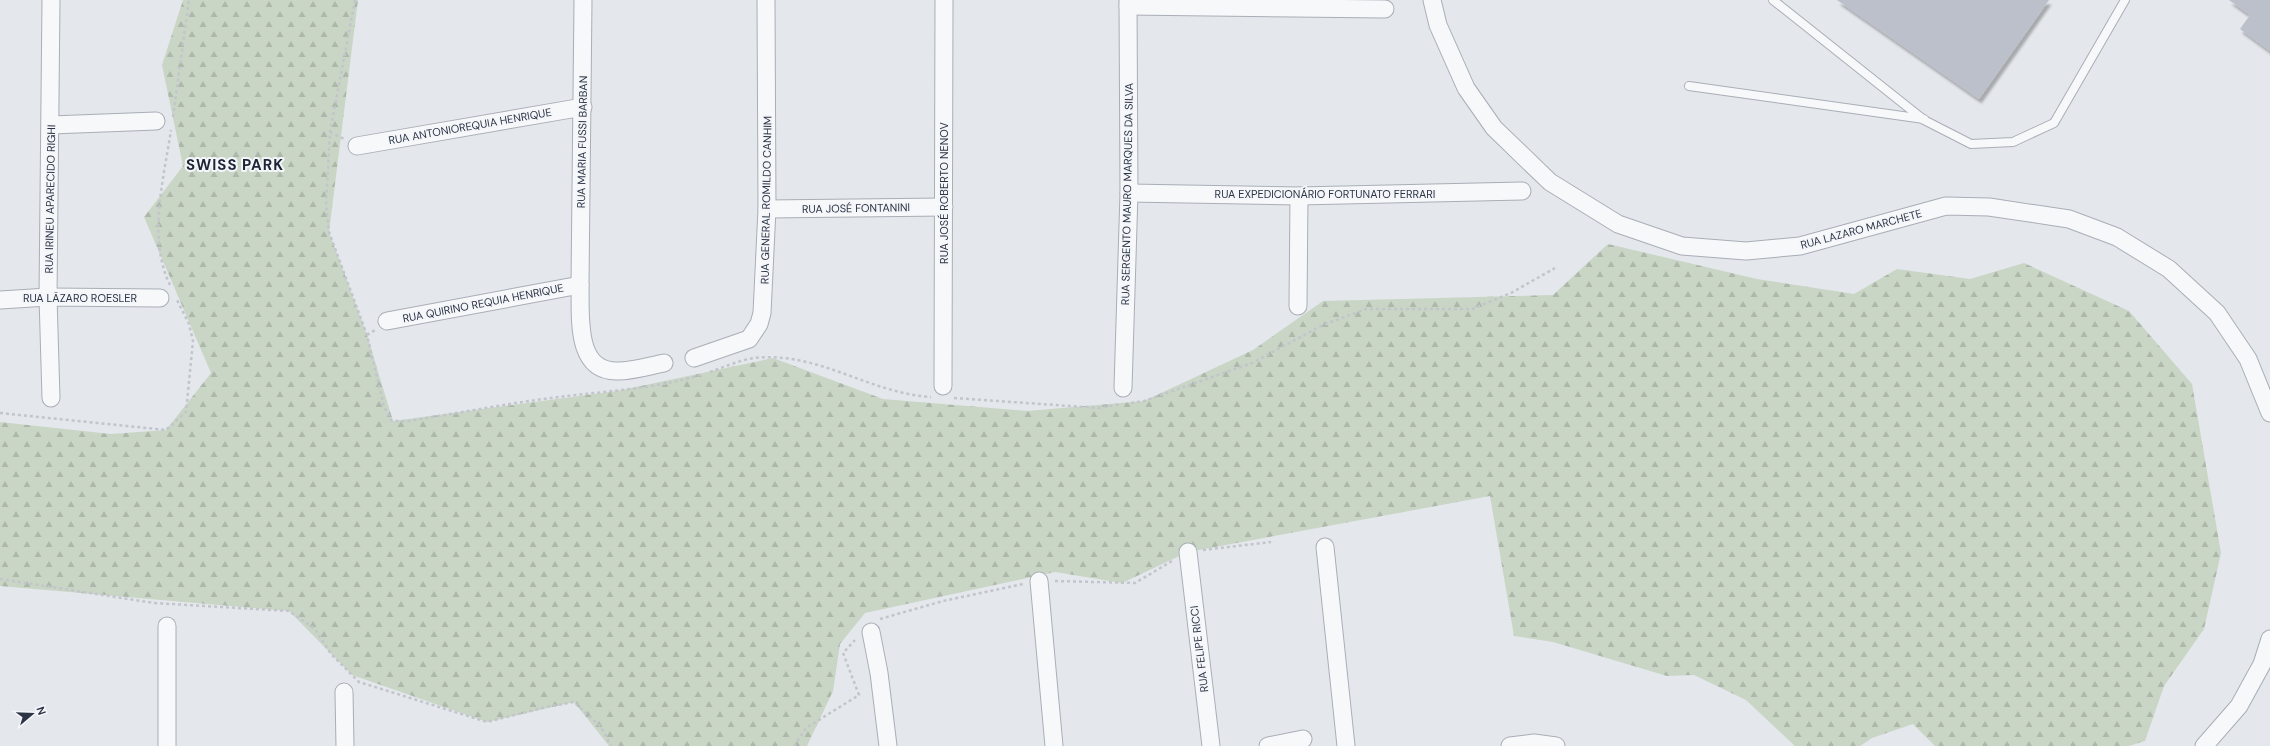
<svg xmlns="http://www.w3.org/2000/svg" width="2270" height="746" viewBox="0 0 2270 746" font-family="'DM Sans',sans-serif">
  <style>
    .forest { fill: url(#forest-firs) }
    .building { fill: #bbc0ca; filter: url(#shadow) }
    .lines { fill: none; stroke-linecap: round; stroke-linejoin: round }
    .service-casing { stroke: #a9aeb7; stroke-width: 10 }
    .minor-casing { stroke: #a9aeb7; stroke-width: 19 }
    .path { stroke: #c2c5cb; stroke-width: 2.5; stroke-dasharray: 3 3; stroke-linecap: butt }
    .service { stroke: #f7f8fa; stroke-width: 8 }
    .minor { stroke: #f7f8fa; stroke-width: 17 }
    .labels { text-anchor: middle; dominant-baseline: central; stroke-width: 4; stroke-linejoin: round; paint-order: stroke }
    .street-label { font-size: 11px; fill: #2b3445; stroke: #f4f6f9 }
    .district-label { font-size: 15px; font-weight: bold; letter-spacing: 1px; fill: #1d2536; stroke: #f4f6f9 }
  </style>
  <defs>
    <pattern id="forest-firs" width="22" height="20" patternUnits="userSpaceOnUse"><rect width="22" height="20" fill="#c9d6c5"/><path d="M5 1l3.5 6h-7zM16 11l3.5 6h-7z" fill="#adb8ab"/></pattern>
    <filter id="shadow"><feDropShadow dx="2.5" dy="4.5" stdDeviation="1" flood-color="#0004"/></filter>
  </defs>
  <rect width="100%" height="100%" fill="#e4e7ec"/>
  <polygon class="forest" points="183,0 358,0 329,232 367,335 393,421 617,391 773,358 883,399 1027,411 1144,401 1253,350 1323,301 1553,295 1608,244 1757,279 1854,294 1897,269 1970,279 2024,263 2129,311 2192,384 2221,553 2204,629 2164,686 2145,741 2129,746 1935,746 1913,724 1872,738 1860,746 1795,746 1746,700 1694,675 1667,676 1553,642 1514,636 1490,496 1188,552 1122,583 1055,572 865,613 840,644 833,691 807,746 609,746 574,702 487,722 352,675 289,611 0,586 0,422 111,434 166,430 211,373 144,217 183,166 162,65"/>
  <g class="building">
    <polygon points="1837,0 2049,0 1979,99"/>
    <polygon points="2229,0 2270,0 2270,51 2240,29 2250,15"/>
  </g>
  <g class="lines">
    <defs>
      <g id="service">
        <polyline points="1773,0 1924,120 1971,144 2013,142 2054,123 2125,0"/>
        <polyline points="1689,86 1924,119"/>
      </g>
      <g id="minor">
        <path d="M583,0L580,285C581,315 574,372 618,371C633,371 649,366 664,363"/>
        <polyline points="1432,0 1438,25 1466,88 1494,128 1550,182 1618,224 1682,246 1746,251 1800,246 1946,206 1989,207 2069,219 2117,237 2169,269 2217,313 2248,359 2270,413"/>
        <polyline points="1128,6 1385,9"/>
        <polyline points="51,125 156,121"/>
        <polyline points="357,146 583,107"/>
        <polyline points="1129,193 1299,196 1522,191"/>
        <polyline points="767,209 944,207"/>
        <polyline points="0,300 48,297 160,298"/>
        <polyline points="1298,306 1299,196"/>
        <polyline points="387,321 580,285"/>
        <polyline points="694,358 749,339 759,324 762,313 767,209 766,0"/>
        <polyline points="943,386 944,0"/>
        <polyline points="1123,388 1129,193 1128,0"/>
        <polyline points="51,398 48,297 51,0"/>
        <polyline points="1325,547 1346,746"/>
        <polyline points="1188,552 1211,746"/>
        <polyline points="1039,581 1054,746"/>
        <polyline points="167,626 167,746"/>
        <polyline points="871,632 879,673 888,746"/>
        <polyline points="344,692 345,746"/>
        <polyline points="1268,746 1303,739"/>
        <polyline points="1510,746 1534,743 1556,746"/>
        <polyline points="2204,746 2239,706 2262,664 2270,639"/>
      </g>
    </defs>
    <use href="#service" class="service-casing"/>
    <use href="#minor" class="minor-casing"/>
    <g class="path">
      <path d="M355,0L330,132L326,205L329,232L367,335L384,407L392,421H409C459,413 509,403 559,397C606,391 655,389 700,375"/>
      <polyline points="173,117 189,0"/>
      <polyline points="330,132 344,139"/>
      <path d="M170,285C147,238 164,178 171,130"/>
      <polyline points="367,335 375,330"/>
      <path d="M710,372C724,367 740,360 754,358C819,351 868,393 931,397"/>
      <polyline points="954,398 1099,408 1121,404"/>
      <polyline points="1131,403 1144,401 1252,363 1323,325 1366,309 1472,309 1511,293 1555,268"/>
      <polyline points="0,413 166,430 186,412 193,341 189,324 176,298"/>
      <polyline points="1203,550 1271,542"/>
      <polyline points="0,579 154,603 289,611 315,629 331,654 359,682 487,722 546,707 574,702 601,727 611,746"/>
      <polyline points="1055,581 1135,583 1172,561"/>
      <polyline points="880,619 943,601 1023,584"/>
      <polyline points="794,746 806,728 859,695 843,653 855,640"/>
    </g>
    <use href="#service" class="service"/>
    <use href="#minor" class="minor"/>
  </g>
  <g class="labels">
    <g class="street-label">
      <text transform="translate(470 126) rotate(-10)">RUA ANTONIOREQUIA HENRIQUE</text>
      <text transform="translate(582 142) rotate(-89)">RUA MARIA FUSSI BARBAN</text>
      <text transform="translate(944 193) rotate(-90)">RUA JOSÉ ROBERTO NENOV</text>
      <text transform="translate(1127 194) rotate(-89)">RUA SERGENTO MAURO MARQUES DA SILVA</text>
      <text x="1325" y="194">RUA EXPEDICIONÁRIO FORTUNATO FERRARI</text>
      <text transform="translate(50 199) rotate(-89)">RUA IRINEU APARECIDO RIGHI</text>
      <text transform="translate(766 200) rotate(-89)">RUA GENERAL ROMILDO CANHIM</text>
      <text transform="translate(856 208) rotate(-1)">RUA JOSÉ FONTANINI</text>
      <text transform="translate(1861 229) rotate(-15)">RUA LAZARO MARCHETE</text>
      <text x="80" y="298">RUA LÃZARO ROESLER</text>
      <text transform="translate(483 303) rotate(-11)">RUA QUIRINO REQUIA HENRIQUE</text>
      <text transform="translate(1199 649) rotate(-97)">RUA FELIPE RICCI</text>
    </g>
    <g class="district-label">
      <text x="235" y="165">SWISS PARK</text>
    </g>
  </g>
  <g transform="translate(32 714) rotate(71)" stroke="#f4f6f9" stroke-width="3" paint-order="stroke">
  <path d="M0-3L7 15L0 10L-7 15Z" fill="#2b3445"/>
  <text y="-6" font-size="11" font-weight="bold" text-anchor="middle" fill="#2b3445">N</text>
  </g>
</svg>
